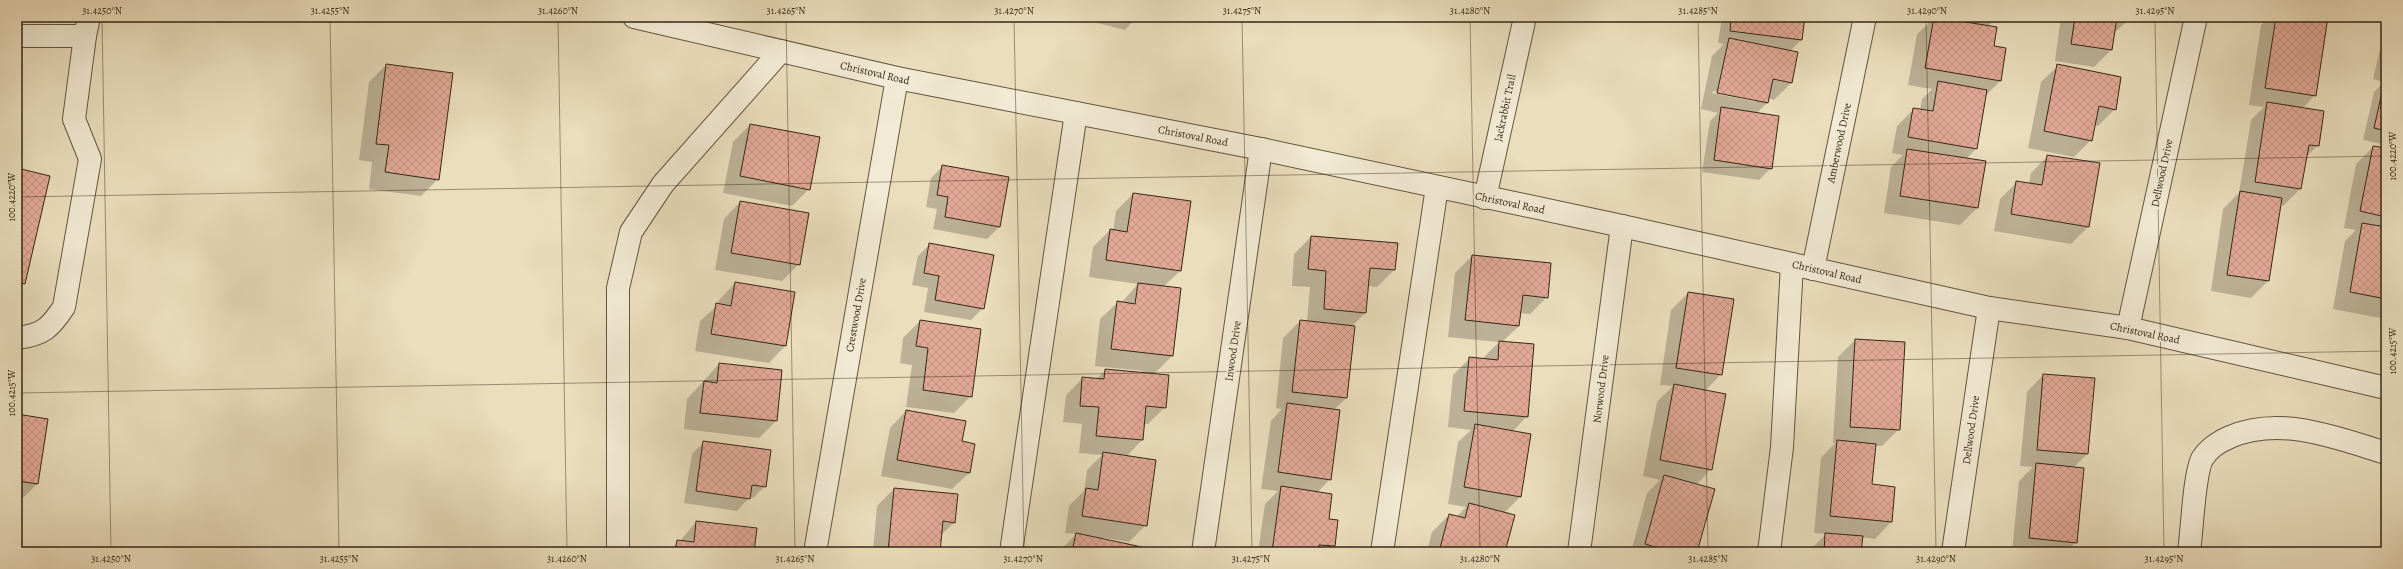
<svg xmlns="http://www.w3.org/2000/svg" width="2403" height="569" viewBox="0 0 2403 569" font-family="Alegreya,serif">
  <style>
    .shadow { fill: #0003; fill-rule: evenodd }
    .building { fill: url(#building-cross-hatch); stroke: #352715 }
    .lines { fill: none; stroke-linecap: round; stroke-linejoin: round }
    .minor-casing { stroke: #62553f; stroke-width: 24 }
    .minor { stroke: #f2ead4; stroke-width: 22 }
    .ticks { fill: none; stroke: #352715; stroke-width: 1; stroke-opacity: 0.45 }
    .labels { text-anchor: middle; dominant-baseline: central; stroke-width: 4; stroke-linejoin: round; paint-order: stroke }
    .street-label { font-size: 11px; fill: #352715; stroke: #f2ead4 }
    .neatline { fill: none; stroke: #352715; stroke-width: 1.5 }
    .ticks-label { font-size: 10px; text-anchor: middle; fill: #352715 }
  </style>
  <defs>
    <pattern id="building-cross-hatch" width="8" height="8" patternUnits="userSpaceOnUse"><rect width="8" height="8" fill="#e2a997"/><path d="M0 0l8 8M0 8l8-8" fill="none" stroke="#c29181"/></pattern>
  </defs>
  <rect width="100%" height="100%" fill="#ebdebd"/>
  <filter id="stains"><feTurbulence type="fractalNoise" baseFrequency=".005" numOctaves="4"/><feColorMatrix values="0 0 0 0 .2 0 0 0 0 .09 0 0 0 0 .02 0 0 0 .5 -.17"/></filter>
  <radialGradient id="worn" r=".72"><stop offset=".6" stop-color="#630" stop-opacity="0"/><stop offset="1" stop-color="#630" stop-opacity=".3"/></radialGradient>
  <g class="shadow">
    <polygon points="1074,17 1137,17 1125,30"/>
    <path d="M1722,17H1804L1801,40L1790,51L1791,83L1774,100L1768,98L1767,103L1756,114L1771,168L1759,180L1702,172L1710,121L1718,113L1701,109L1712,56L1724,44L1718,43ZM1713,91L1756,100V102L1712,93Z"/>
    <polygon points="1929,17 2005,17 1999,23 1992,22 1988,27 2000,81 1986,95 1976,149 1966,159 1977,208 1960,225 1884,213 1891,167 1903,155 1892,153 1897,126 1914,109 1920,110 1922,99 1932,89 1908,85 1917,34 1928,24"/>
    <polygon points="2061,17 2132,17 2113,34 2111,50 2094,67 2055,61"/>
    <polygon points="2269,17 2327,17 2315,95 2302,109 2318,145 2305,158 2300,189 2283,206 2280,205 2268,281 2251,298 2211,291 2223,209 2239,193 2251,120 2264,107 2249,105 2261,25"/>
    <polygon points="2386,23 2386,145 2363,140 2374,92 2384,82 2373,79"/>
    <polygon points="386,65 438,179 421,196 369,189 372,162 359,160 369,82"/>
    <polygon points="2058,66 2115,109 2098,126 2094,125 2091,140 2074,157 2028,148 2041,82"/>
    <polygon points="750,125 809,189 792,206 723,193 733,142"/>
    <polygon points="2373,147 2386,149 2385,319 2333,309 2345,241 2356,230 2344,228 2356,164"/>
    <polygon points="2048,156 2099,164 2088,227 2071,244 1994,231 2000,199 2017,182 2029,184 2031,173"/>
    <polygon points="943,166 999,227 987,239 933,229 937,209 926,207 931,178"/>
    <polygon points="17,169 24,283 17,291"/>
    <polygon points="1133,194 1180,271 1163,287 1180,289 1172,356 1154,374 1165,407 1148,424 1144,424 1142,440 1126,457 1146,525 1129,542 1104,538 1103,540 1140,552 1059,552 1076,534 1065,533 1069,506 1084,491 1087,470 1102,455 1079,453 1082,424 1063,422 1066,395 1083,378 1096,379 1106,370 1143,373 1143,371 1095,366 1100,319 1117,303 1121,303 1138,284 1089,277 1093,247 1110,230 1113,231 1116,211"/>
    <polygon points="740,202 799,264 782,281 715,270 724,219"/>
    <polygon points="1311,237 1397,244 1394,270 1377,287 1367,286 1365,313 1351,327 1346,398 1334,410 1330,479 1317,493 1328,520 1337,521 1334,546 1328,552 1258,552 1265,504 1278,491 1261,489 1271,421 1282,409 1276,408 1283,338 1300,321 1307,322 1310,287 1292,286 1294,254"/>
    <polygon points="930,244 983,308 971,320 924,312 928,288 912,285 918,256"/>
    <polygon points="1472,256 1547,297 1530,314 1520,313 1519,326 1502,342 1527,416 1512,432 1520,497 1504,513 1504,552 1427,552 1432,532 1449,515 1456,517 1466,507 1448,504 1458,442 1471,430 1448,427 1453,375 1470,358 1482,359 1499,342 1448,337 1455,273"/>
    <polygon points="735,283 785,346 769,363 695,351 700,321 718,305 719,300"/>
    <polygon points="1688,293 1721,374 1705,391 1711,469 1696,485 1696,552 1631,552 1647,493 1660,480 1643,476 1657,402 1673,386 1660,385 1671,310"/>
    <polygon points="920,321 971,396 954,413 906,407 912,365 900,363 903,338"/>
    <polygon points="1855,340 1899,429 1882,446 1874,446 1871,485 1891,522 1875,539 1861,537 1860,552 1808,552 1826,534 1814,533 1821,458 1835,443 1833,443 1838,357"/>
    <polygon points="719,364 776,421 759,438 684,429 687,399"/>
    <polygon points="2043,375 2087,454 2073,468 2076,542 2066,552 2012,552 2019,481 2033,467 2020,466 2027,392"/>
    <polygon points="906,411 961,442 969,473 952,489 881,476 890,428"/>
    <polygon points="17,415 37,484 20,501 17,500"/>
    <polygon points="704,442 765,486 753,498 749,498 737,511 684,503 692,454"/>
    <polygon points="894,489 955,522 940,536 939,552 873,552 877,506"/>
    <polygon points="696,522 753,552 666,552 679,542"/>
  </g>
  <g class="building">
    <polygon points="1731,17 1805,17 1802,40 1730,31"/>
    <polygon points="1934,17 1997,27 1994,46 2006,48 2001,81 1925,68"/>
    <polygon points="2075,17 2117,17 2112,50 2071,44"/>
    <polygon points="2276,17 2328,17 2316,96 2265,88"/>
    <polygon points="1729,38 1798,52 1792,83 1773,79 1768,103 1717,93"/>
    <polygon points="386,64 453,73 439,180 385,172 389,145 376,144"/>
    <polygon points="2057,64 2121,77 2116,110 2099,106 2092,141 2044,131"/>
    <polygon points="2385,79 2386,79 2386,131 2374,128"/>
    <polygon points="1938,81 1987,90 1977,149 1908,137 1913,108 1933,111"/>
    <polygon points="2267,102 2324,111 2319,146 2309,145 2301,189 2255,182"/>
    <polygon points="1721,107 1779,116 1772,169 1714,160"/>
    <polygon points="750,124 820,137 810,190 740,176"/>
    <polygon points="2373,146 2386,148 2386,217 2360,211"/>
    <polygon points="1907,149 1986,161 1978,208 1900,196"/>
    <polygon points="2047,155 2100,163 2089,227 2011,214 2016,181 2042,185"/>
    <polygon points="942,165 1009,177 1000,227 945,217 948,197 937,195"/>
    <polygon points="17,168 50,176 25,284 17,282"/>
    <polygon points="2240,191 2282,198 2269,281 2227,275"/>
    <polygon points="1133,193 1191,201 1181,271 1106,260 1110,229 1127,232"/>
    <polygon points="740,201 809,213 800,265 731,253"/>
    <polygon points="2362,223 2386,227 2386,299 2350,292"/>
    <polygon points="1311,236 1398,243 1395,270 1370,268 1366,313 1324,309 1326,271 1308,269"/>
    <polygon points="929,243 994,255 984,309 935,300 939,276 924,273"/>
    <polygon points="1472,255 1551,263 1548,298 1523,295 1519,326 1465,320"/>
    <polygon points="735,282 795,292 786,346 711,334 716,303 731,306"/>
    <polygon points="1138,283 1181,288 1173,356 1111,349 1117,301 1135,304"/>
    <polygon points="1688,292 1734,299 1722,375 1676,368"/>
    <polygon points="920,320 981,329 972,397 923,390 928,348 916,346"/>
    <polygon points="1300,320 1355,326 1347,398 1292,392"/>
    <polygon points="1855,339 1905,342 1900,430 1850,427"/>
    <polygon points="1499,341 1534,344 1528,417 1464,411 1469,357 1498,360"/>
    <polygon points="719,363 782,370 777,421 700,413 704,381 717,383"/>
    <polygon points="1105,369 1169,375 1166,408 1146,406 1143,440 1096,436 1099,407 1080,406 1082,377 1104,379"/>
    <polygon points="2043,374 2095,378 2088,454 2037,450"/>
    <polygon points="1674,384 1726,394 1712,470 1660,460"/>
    <polygon points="1287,403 1340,410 1331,480 1278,472"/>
    <polygon points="906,410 966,421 962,441 975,444 970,473 897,460"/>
    <polygon points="17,414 48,419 38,484 17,481"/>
    <polygon points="1475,424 1531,434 1521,497 1464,487"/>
    <polygon points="1837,440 1876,444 1872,484 1895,487 1892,522 1830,516"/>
    <polygon points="703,441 771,450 766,487 752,485 750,499 696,491"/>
    <polygon points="1103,452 1156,460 1147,526 1082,516 1086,488 1098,490"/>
    <polygon points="2036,463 2084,468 2077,543 2029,538"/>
    <polygon points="1664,475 1715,489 1697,552 1672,552 1645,544"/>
    <polygon points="1281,486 1332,494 1329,519 1338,520 1335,546 1319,545 1318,552 1272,552"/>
    <polygon points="894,488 958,494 955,523 943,521 940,552 888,552"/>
    <polygon points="1469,503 1515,515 1505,552 1439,552 1449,514 1465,518"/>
    <polygon points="696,521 757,528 754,552 675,552 677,540 694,542"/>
    <polygon points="1076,533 1142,547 1141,552 1072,552"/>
    <polygon points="1825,533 1863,536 1861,552 1824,552"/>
    <polygon points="2027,550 2052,552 2027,552"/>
  </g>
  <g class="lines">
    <defs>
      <g id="minor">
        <polyline points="634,17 897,78 1261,149 1622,226 1989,308 2128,328 2386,388"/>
        <polyline points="17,36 85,36 89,17"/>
        <polyline points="1485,198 1525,17"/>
        <polyline points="1813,269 1865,17"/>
        <polyline points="2128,328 2196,17"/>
        <path d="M17,338C43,335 50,328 64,307L90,159L74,119L85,36"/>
        <polyline points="618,552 618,288 631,232 663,184 781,51"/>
        <polyline points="815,552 897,78"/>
        <polyline points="1011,552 1076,113"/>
        <polyline points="1203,552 1261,149"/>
        <polyline points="1382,552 1437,187"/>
        <polyline points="1579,552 1622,226"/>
        <polyline points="1769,552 1782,447 1792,264"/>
        <polyline points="1953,552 1989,308"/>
        <path d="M2189,552C2192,532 2194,475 2202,459C2208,449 2220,441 2230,437C2281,415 2337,438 2386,453"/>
      </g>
    </defs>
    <use href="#minor" class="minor-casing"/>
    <use href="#minor" class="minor"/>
  </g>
  <path class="ticks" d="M102,17L111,552M330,17L339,552M558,17L567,552M786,17L795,552M1014,17L1024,552M1242,17L1252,552M1470,17L1480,552M1698,17L1708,552M1926,17L1936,552M2155,17L2164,552M2383,17L2386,213M17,197L2386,156M17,393L2386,351M2092,552L2386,547"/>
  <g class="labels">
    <g class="street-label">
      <text transform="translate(875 73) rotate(13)">Christoval Road</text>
      <text transform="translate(1505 108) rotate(-78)">Jackrabbit Trail</text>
      <text transform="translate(1193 136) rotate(11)">Christoval Road</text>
      <text transform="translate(1839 143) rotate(-78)">Amberwood Drive</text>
      <text transform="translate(2162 173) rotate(-78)">Dellwood Drive</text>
      <text transform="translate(1510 203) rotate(12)">Christoval Road</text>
      <text transform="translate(1827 272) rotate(13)">Christoval Road</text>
      <text transform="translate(856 315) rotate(-80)">Crestwood Drive</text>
      <text transform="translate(2145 333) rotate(12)">Christoval Road</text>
      <text transform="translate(1233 351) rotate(-82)">Inwood Drive</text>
      <text transform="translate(1601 389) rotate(-83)">Norwood Drive</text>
      <text transform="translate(1971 430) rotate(-82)">Dellwood Drive</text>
    </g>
  </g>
  <rect width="2403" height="569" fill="none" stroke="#ebdebd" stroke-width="44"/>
  <rect x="22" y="22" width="2359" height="525" class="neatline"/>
  <g class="ticks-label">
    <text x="102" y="14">31.4250°N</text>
    <text x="330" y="14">31.4255°N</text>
    <text x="558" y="14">31.4260°N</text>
    <text x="786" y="14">31.4265°N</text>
    <text x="1014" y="14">31.4270°N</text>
    <text x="1242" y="14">31.4275°N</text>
    <text x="1470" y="14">31.4280°N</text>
    <text x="1698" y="14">31.4285°N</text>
    <text x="1927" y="14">31.4290°N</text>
    <text x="2155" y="14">31.4295°N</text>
    <text transform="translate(2392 156) rotate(-90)" y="4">100.4220°W</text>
    <text transform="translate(11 197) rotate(-90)" y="4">100.4220°W</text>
    <text transform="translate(2392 351) rotate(-90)" y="4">100.4215°W</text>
    <text transform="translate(11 393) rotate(-90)" y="4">100.4215°W</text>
    <text x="111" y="562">31.4250°N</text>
    <text x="339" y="562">31.4255°N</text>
    <text x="567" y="562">31.4260°N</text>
    <text x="795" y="562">31.4265°N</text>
    <text x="1023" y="562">31.4270°N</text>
    <text x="1251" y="562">31.4275°N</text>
    <text x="1480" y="562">31.4280°N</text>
    <text x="1708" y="562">31.4285°N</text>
    <text x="1936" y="562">31.4290°N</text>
    <text x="2164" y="562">31.4295°N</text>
  </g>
  <rect width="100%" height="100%" filter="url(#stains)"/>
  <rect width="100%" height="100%" fill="url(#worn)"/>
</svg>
